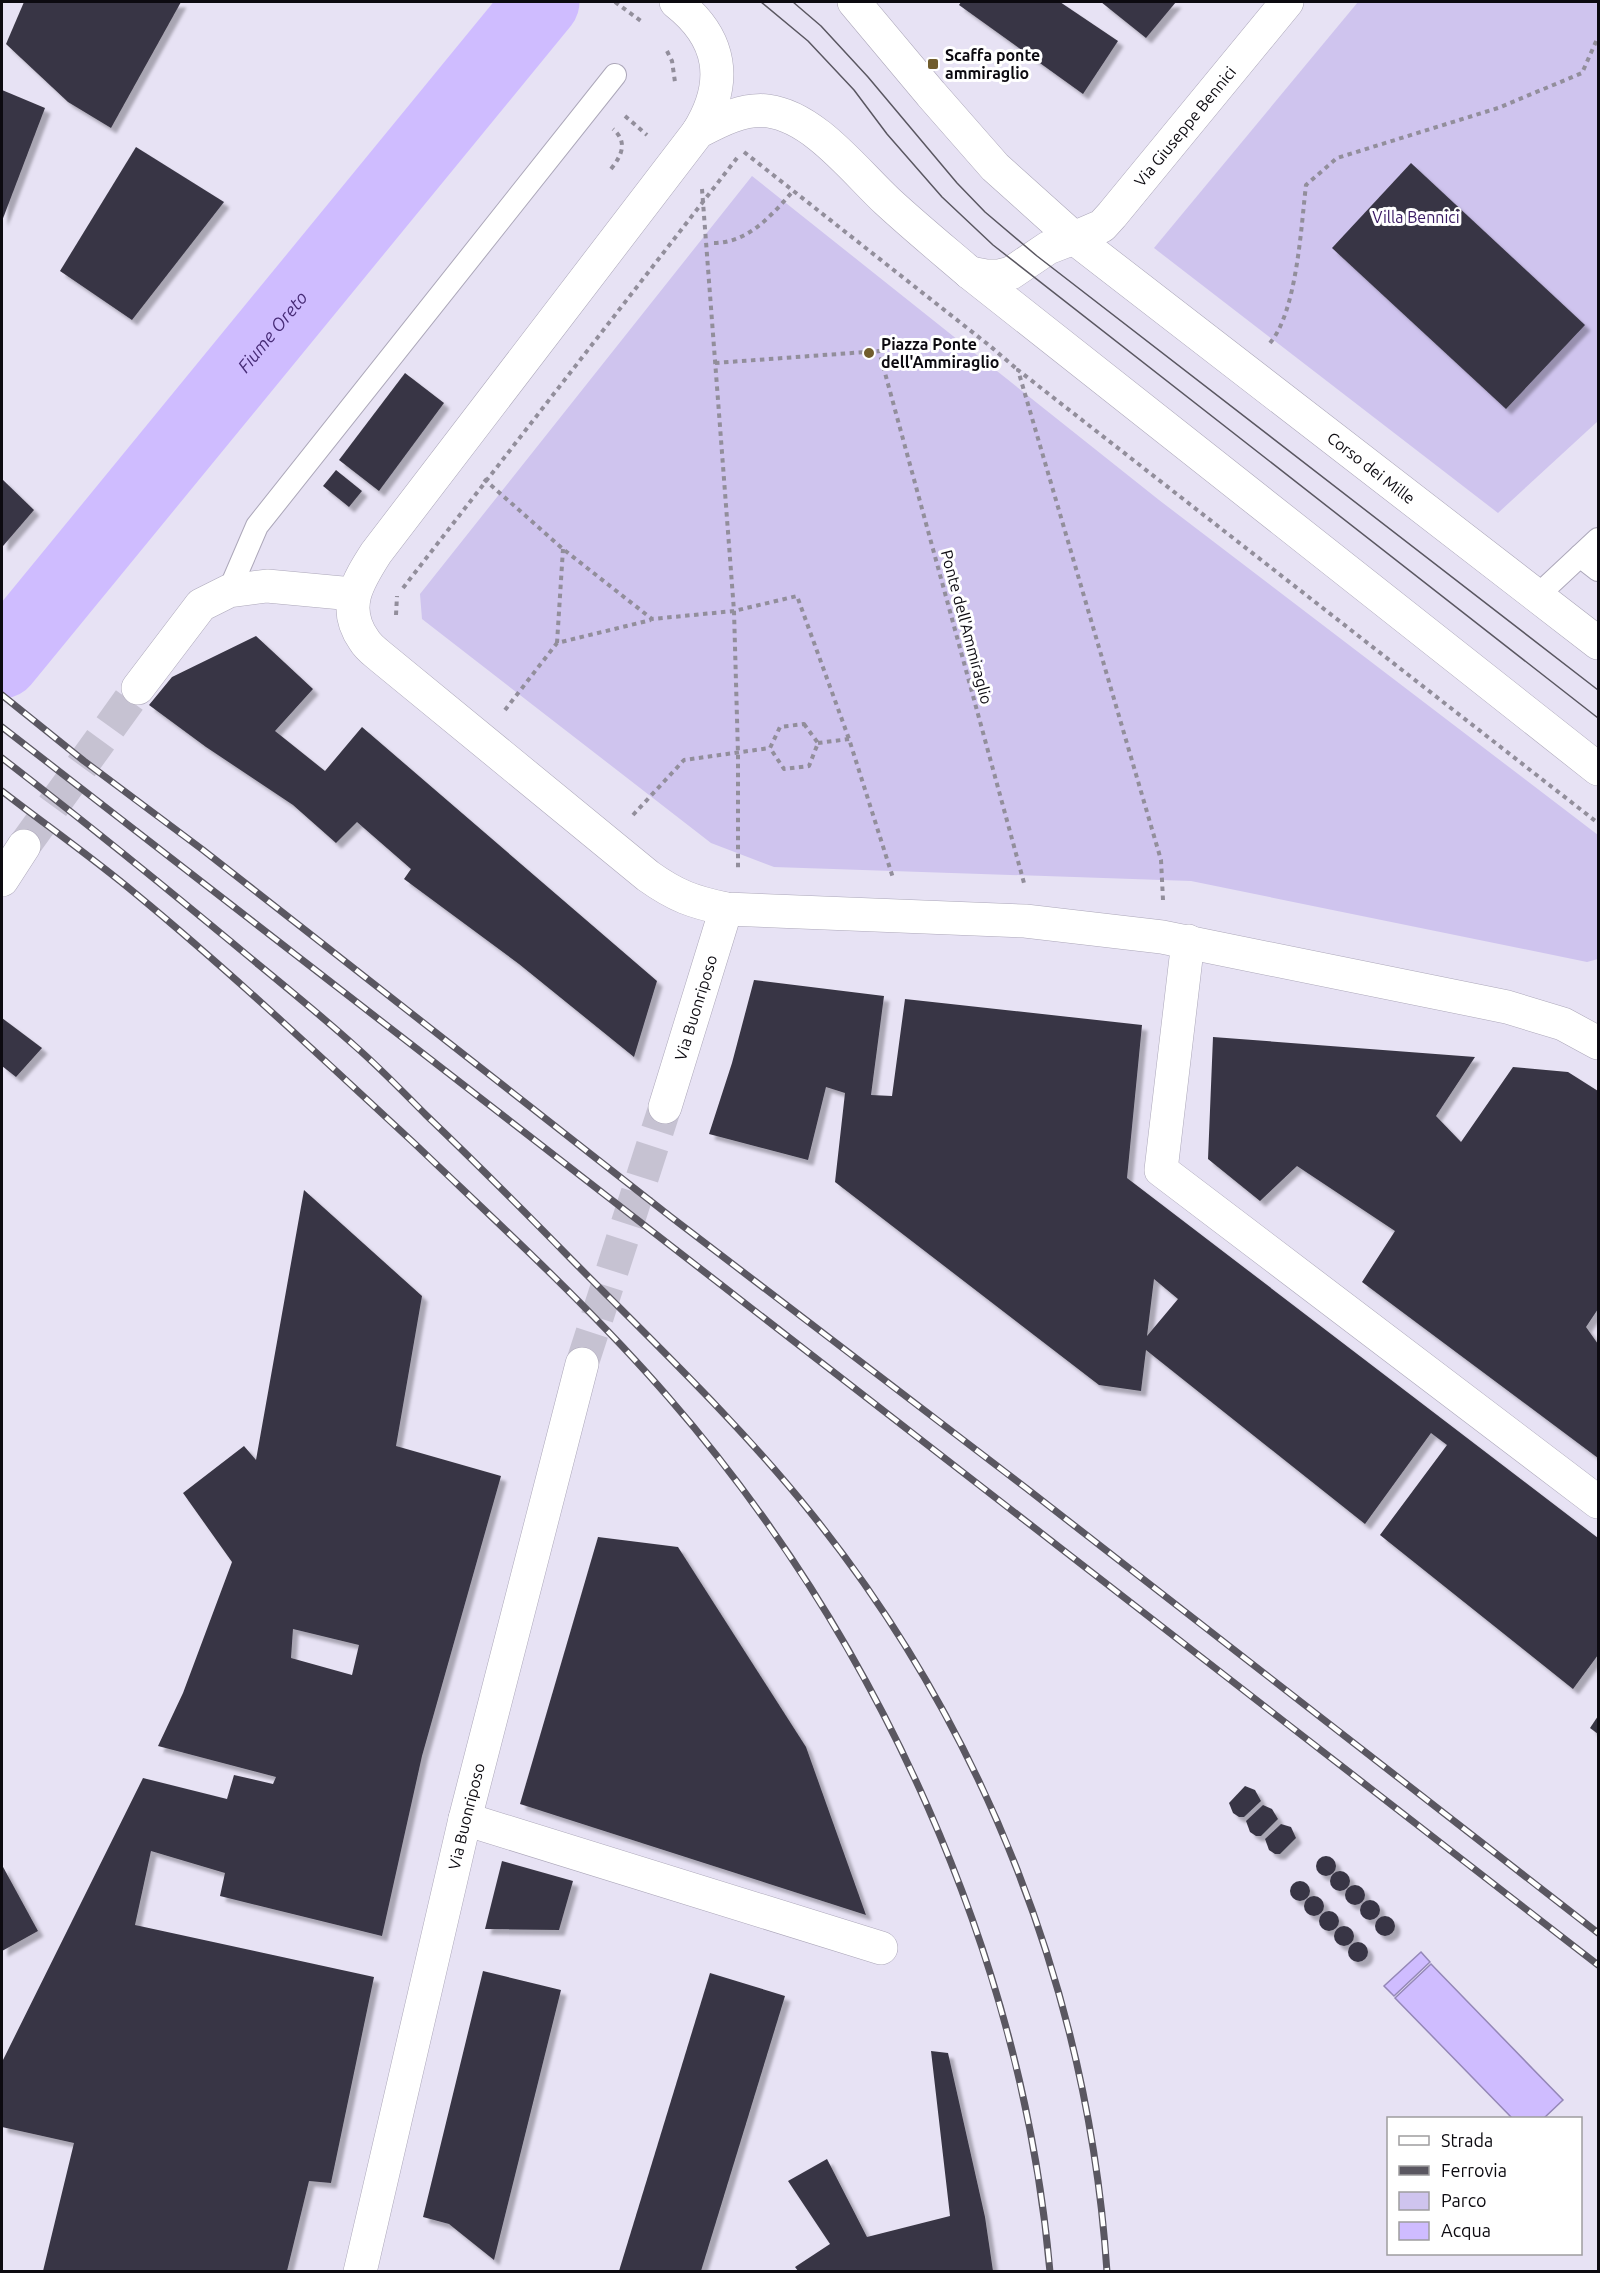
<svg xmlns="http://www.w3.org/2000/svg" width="1600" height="2273" viewBox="0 0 1600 2273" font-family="Ubuntu,sans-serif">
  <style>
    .green { fill: #cfc4ee }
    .water { fill: #cfbcff; stroke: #9487b7; stroke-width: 1.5 }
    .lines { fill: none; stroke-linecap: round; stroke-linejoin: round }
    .river { stroke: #cfbcff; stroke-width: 75 }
    .building { fill: #393644; fill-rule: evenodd; filter: url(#shadow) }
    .minor-tunnel { stroke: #c6c2d2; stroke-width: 33; stroke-dasharray: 33 16; stroke-linecap: butt }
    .tertiary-tunnel { stroke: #c6c2d2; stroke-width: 33; stroke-dasharray: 33 16; stroke-linecap: butt }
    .service-casing { stroke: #aca7b9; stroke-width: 24 }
    .minor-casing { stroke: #aca7b9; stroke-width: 34 }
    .tertiary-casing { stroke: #aca7b9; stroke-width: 34 }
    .path { stroke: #928e9b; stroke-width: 4; stroke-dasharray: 4.5 4.5; stroke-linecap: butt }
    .service { stroke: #fff; stroke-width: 22 }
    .minor { stroke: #fff; stroke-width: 33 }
    .tertiary { stroke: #fff; stroke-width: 33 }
    .tram { stroke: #5a5761; stroke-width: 1.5 }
    .rail-casing { stroke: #5a5761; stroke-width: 7 }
    .rail { stroke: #fff; stroke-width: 4.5; stroke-dasharray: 14; stroke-linecap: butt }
    .poi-dot { fill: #715d2c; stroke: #fff; stroke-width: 2 }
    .labels { text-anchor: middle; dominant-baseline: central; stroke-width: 6; stroke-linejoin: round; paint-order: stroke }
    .poi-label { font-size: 16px; font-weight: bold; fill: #0c0a10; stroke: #fff; text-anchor: start }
    .street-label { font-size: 16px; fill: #0c0a10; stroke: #fff }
    .park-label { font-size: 16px; fill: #371762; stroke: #fff }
    .water-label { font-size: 18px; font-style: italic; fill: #472b76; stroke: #fff }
  </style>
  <defs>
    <filter id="shadow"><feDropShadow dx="5.5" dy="5.5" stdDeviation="1.5" flood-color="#0004"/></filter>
  </defs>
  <rect width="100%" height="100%" fill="#e7e2f4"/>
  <g class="green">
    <polygon points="1358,2 1598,2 1598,421 1498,513 1154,248"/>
    <polygon points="752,176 1159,500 1598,835 1598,959 1587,962 1191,881 774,867 711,843 422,619 420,594"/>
  </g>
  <g class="water">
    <polygon points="1421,1952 1430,1962 1394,1996 1384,1986"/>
    <polygon points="1431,1964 1563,2100 1544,2118 1512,2118 1395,1998"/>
  </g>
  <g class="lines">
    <path class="river" id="s1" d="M2,661L542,2"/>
  </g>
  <g class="building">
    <polygon points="24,2 181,2 111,128 68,102 6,44"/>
    <polygon points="961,2 1060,2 1118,41 1083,94 959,5"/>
    <polygon points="1101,2 1176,2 1146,38"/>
    <polygon points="2,90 45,108 2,221"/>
    <polygon points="136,147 224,202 132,320 60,271"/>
    <polygon points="1411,163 1585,325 1506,409 1332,248"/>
    <polygon points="405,373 444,403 379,491 339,460"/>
    <polygon points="336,470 362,491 349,507 323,486"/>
    <polygon points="2,479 34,510 3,546 2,544"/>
    <polygon points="256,636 313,689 275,731 325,771 362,727 657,981 634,1057 519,964 404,879 411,869 357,822 336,843 293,805 206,747 149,705 172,677"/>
    <path d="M754,980L884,996L871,1095L892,1096L905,999L1142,1025L1127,1178L1598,1538V1655L1573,1689L1380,1535L1447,1445L1431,1433L1365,1524L1146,1350L1141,1391L1099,1385L835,1182L845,1093L826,1087L808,1160L709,1134L732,1063ZM1154,1279L1178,1299L1147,1336Z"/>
    <polygon points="2,1018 42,1048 16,1077 2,1066"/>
    <polygon points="1213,1037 1475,1057 1436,1116 1461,1142 1513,1067 1568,1072 1598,1091 1598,1309 1586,1327 1598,1344 1598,1458 1362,1282 1395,1231 1297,1166 1260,1201 1208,1159"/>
    <path d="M304,1190L422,1296L396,1446L501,1476L422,1756L382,1936L220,1896L225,1873L151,1851L135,1925L374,1977L331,2183L309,2181L287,2271H43L74,2143L2,2127V2062L143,1778L227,1799L234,1775L273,1784L276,1777L158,1746L183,1693L232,1562L183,1493L244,1446L256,1460ZM293,1629L359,1645L352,1675L291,1658Z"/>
    <polygon points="598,1537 678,1547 806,1747 866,1915 520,1804"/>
    <polygon points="1598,1716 1598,1734 1590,1728"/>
    <polygon points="1245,1786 1255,1790 1261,1801 1244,1817 1239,1817 1233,1813 1229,1803"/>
    <polygon points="1263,1805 1272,1809 1278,1819 1261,1836 1256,1836 1250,1832 1246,1821"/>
    <polygon points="1281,1824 1291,1827 1296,1838 1280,1854 1275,1854 1269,1850 1265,1839"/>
    <circle cx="1326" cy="1866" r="10"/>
    <polygon points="502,1861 573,1881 559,1930 485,1929"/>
    <polygon points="2,1865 38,1931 2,1951"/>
    <circle cx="1340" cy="1881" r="10"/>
    <circle cx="1300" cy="1891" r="10"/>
    <circle cx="1355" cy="1895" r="10"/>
    <circle cx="1314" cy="1906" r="10"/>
    <circle cx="1370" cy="1910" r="10"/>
    <circle cx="1329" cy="1921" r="10"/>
    <circle cx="1385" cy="1926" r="10"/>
    <circle cx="1344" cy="1936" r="10"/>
    <circle cx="1358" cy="1952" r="10"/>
    <polygon points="483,1971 561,1990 494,2260 449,2224 423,2217"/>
    <polygon points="710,1973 785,1996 701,2271 619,2271"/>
    <polygon points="931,2051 948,2053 985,2217 993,2271 798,2271 795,2267 830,2244 788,2181 827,2159 867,2237 950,2216"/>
  </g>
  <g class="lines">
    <polyline class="minor-tunnel" points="24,846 138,688"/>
    <polyline class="tertiary-tunnel" points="582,1364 665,1107"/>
    <defs>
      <g id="service">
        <polyline points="1580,556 1598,570"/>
        <polyline points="229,591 257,526 615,75"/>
        <polyline points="1537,596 1598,539"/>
      </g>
      <g id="minor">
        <path id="s2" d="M1074,238L1102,226L1112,215L1287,2"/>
        <polyline points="138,688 201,605 229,591 267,586 353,594"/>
        <polyline points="2,880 24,846"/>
        <polyline points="1188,941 1161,1170 1598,1502"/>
        <polyline points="465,1819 881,1948"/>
      </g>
      <g id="tertiary">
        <path d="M676,2C722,38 729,82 698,132"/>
        <path id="s3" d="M854,2L931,94L995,167L1074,238L1598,643"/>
        <polyline points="970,273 986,276 999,276 1011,273 1048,248 1074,238"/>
        <path d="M1598,769L970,273C942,249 914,226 887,201C854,170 814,117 768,111C743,108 719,121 698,132L376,553C358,581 341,608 364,640C368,647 375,652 381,657L648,876C676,896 693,902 726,909L1025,921L1162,937L1507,1007L1563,1024L1598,1043"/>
        <path id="s4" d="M665,1107L726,909"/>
        <path id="s5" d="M360,2272L465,1819L582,1364"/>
      </g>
    </defs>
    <use href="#service" class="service-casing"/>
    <use href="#minor" class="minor-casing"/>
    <use href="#tertiary" class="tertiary-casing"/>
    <g class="path">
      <polyline points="615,2 641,21"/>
      <polyline points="667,51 672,61 675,82"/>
      <polyline points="625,116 647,135"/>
      <polyline points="744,152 990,346 1018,370"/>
      <path d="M611,169C622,155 628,142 613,129"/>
      <polyline points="702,189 734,611 738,754 738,871"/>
      <path d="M714,243C748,243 772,215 793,191"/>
      <path d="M1270,343C1297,311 1301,227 1306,185L1337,158L1498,108L1582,73L1598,37"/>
      <polyline points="715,363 879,351 1024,883"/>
      <polyline points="484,479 563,549 652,619 734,611 797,596 849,739 893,878"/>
      <polyline points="403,588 737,158"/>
      <polyline points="396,615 397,596"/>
      <polyline points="557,643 563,549"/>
      <polyline points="505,710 557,643 651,620"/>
      <polygon points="804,724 818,743 809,766 784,769 770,748 780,727"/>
      <polyline points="818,743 849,739"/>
      <polyline points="633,815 684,760 770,748"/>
      <polyline points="1163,900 1161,860 1018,370 1598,823"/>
    </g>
    <use href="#service" class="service"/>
    <use href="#minor" class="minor"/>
    <use href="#tertiary" class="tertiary"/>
    <g class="tram">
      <polyline points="761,2 808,41 854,90 887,134 942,197 993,245 1598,718"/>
      <polyline points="793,2 821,26 868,77 957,183 985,212 1037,256 1598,690"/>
    </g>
    <defs>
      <g id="rail">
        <polyline points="2,695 84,761 203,850 671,1217 1026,1488 1598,1933"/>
        <polyline points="2,727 1598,1965"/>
        <path d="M2,758C89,825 175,895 259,965C292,992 325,1019 356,1047C380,1068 403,1092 426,1115C475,1162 523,1210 571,1259C653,1342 738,1422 811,1513C984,1728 1089,1996 1107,2272"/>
        <path d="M2,791C46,825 93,858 136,894C233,974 324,1060 416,1145C502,1227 591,1308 669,1398C877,1637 1022,1954 1050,2272"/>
      </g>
    </defs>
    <use href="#rail" class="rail-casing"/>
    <use href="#rail" class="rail"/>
  </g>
  <g class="poi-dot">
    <rect x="927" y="58" width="12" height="12" rx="3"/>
    <circle cx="869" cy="353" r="6"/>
  </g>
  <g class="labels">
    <g class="poi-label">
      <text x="945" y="55">Scaffa ponte<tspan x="945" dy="18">ammiraglio</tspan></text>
      <text x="881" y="344">Piazza Ponte<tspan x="881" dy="18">dell'Ammiraglio</tspan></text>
    </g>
    <g class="street-label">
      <text stroke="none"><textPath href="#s2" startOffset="160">Via Giuseppe Bennici</textPath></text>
      <text stroke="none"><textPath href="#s3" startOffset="699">Corso dei Mille</textPath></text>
      <text transform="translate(967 627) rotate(75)">Ponte dell'Ammiraglio</text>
      <text stroke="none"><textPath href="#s4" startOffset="104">Via Buonriposo</textPath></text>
      <text stroke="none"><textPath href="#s5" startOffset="468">Via Buonriposo</textPath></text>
    </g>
    <g class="park-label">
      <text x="1416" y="217">Villa Bennici</text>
    </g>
    <g class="water-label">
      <text stroke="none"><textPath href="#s1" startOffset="426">Fiume Oreto</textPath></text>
    </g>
  </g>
  <rect width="1600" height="2273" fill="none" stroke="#0c0a10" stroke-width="6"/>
  <rect x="1387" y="2117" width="195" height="138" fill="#ffffff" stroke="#9e9d9f" stroke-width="1.5"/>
  <rect x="1399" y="2136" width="30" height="9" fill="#ffffff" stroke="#9e9d9f" stroke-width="1.5"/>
  <text x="1441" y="2147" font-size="18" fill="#0c0a10">Strada</text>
  <rect x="1399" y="2166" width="30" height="9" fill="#5a5761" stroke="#9e9d9f" stroke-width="1.5"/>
  <text x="1441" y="2177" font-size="18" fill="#0c0a10">Ferrovia</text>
  <rect x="1399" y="2192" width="30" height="18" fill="#cfc4ee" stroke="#9e9d9f" stroke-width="1.5"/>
  <text x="1441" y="2207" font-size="18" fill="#0c0a10">Parco</text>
  <rect x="1399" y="2222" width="30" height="18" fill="#cfbcff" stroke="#9e9d9f" stroke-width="1.5"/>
  <text x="1441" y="2237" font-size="18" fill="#0c0a10">Acqua</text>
</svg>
